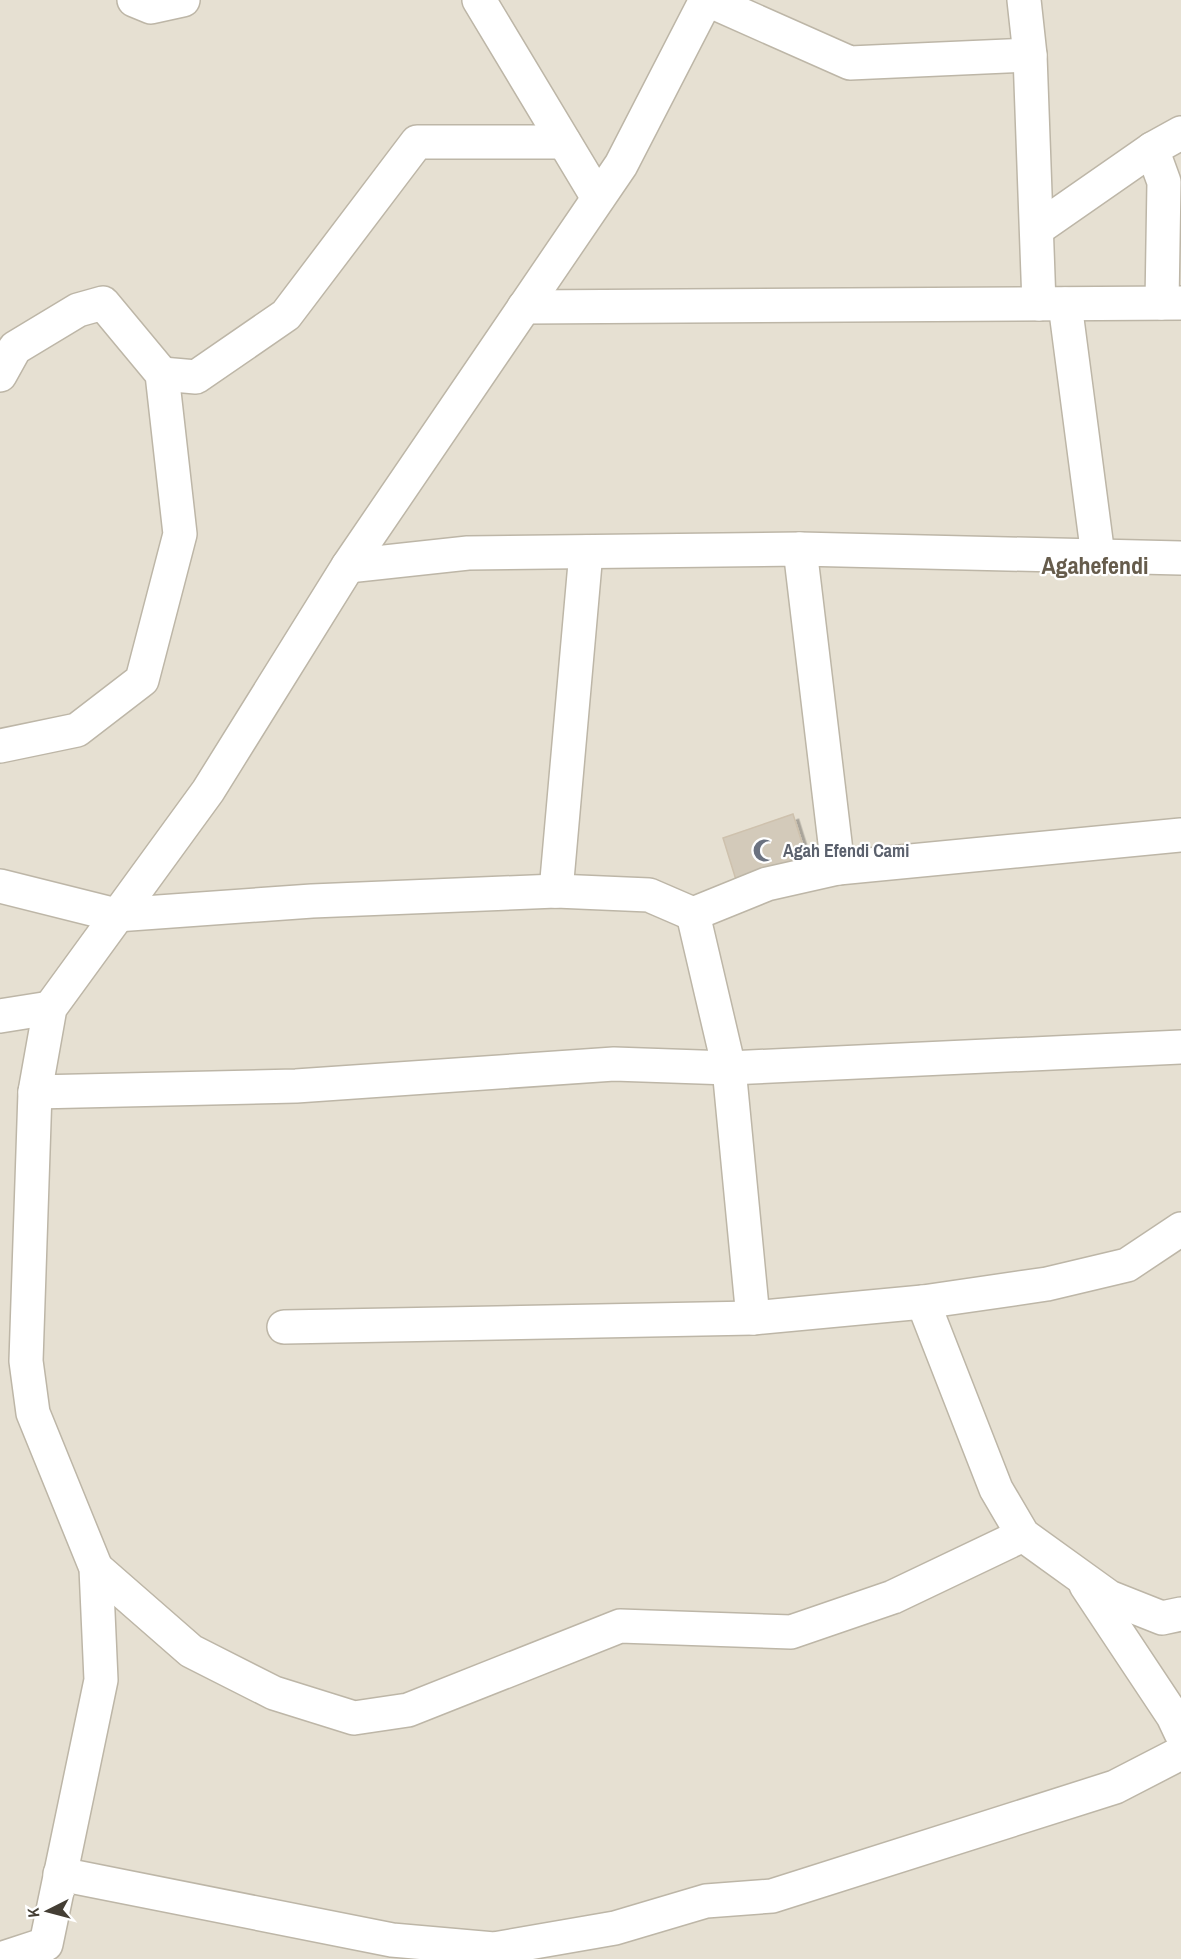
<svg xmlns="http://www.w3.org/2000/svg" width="1181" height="1959" viewBox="0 0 1181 1959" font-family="'Archivo Narrow',sans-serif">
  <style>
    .residential { fill: #e6e0d2 }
    .building { fill: #d3caba; stroke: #cec1ad; stroke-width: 1.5; filter: url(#shadow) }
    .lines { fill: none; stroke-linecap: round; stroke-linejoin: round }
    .minor-casing { stroke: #bdb6a7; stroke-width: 36 }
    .minor { stroke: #fff; stroke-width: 33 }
    .labels { text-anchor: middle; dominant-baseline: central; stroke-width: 4.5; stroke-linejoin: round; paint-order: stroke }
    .worship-label { font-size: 18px; font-weight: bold; fill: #5b616d; stroke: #fff; text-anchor: start }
    .district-label { font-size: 24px; font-weight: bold; fill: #665c4c; stroke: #fff }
  </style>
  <defs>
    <filter id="shadow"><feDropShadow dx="5.5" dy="5.5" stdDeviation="0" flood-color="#0004"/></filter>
  </defs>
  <rect width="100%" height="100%" fill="#f2eee4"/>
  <rect class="residential" x="0" y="0" width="1181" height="1959"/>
  <polygon class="building" points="793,814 808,862 737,883 723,838"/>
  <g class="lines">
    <defs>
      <g id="minor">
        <polyline points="134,0 151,7 183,0"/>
        <polyline points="479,0 598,198"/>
        <polyline points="708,0 850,63 1030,55"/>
        <polyline points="1024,0 1030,55 1039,304"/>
        <polyline points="1152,149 1164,182 1162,303"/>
        <polyline points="1037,229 1152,149 1181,133"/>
        <polyline points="1065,304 1098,556"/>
        <polyline points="524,307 1181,303"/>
        <polyline points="162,374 196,377 286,315 417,142 564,142"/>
        <polyline points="0,375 15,348 78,310 103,303 162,374 180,534 142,680 77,730 0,746"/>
        <polyline points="800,549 838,868"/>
        <polyline points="348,566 468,553 800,549 1181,558"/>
        <polyline points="0,886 116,915 312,901 556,891 649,895 693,914 767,884 838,868 1181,835"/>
        <polyline points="556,891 586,552"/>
        <polyline points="693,914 729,1068 753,1318"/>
        <polyline points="0,1016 50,1008"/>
        <polyline points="35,1092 296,1086 614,1064 729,1068 1181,1047"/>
        <polyline points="923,1302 996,1489 1023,1535 1109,1597 1162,1618 1181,1614"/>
        <polyline points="284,1327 753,1318 923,1302 1047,1284 1127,1265 1181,1229"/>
        <polyline points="96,1568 191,1651 274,1693 354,1718 408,1710 620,1626 791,1632 893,1597 1023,1535"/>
        <polyline points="1086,1585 1173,1716 1181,1733"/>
        <polyline points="60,1874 392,1940 494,1949 615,1928 706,1901 772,1896 1115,1787 1181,1753"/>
        <polyline points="0,1959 46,1944 101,1680 96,1568 33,1413 26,1361 35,1092 50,1008 208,791 348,566 621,165 706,0"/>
      </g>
    </defs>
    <use href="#minor" class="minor-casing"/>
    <use href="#minor" class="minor"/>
  </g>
  <defs>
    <symbol id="mosque-bare" viewBox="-9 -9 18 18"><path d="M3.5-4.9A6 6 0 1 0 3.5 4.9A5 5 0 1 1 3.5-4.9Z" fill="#6b7280" stroke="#fff" stroke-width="2.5" paint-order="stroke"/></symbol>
  </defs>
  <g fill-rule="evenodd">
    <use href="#mosque-bare" x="748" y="834" width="33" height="33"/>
  </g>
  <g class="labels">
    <g class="worship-label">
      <text x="783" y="850">Agah Efendi Cami</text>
    </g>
    <g class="district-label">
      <text x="1095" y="565">Agahefendi</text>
    </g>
  </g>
  <g transform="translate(48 1911) rotate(264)" stroke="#ffffff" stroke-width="4.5" paint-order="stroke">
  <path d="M0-4.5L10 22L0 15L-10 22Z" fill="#443e34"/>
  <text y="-9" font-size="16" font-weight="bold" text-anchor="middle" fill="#443e34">K</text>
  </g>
</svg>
